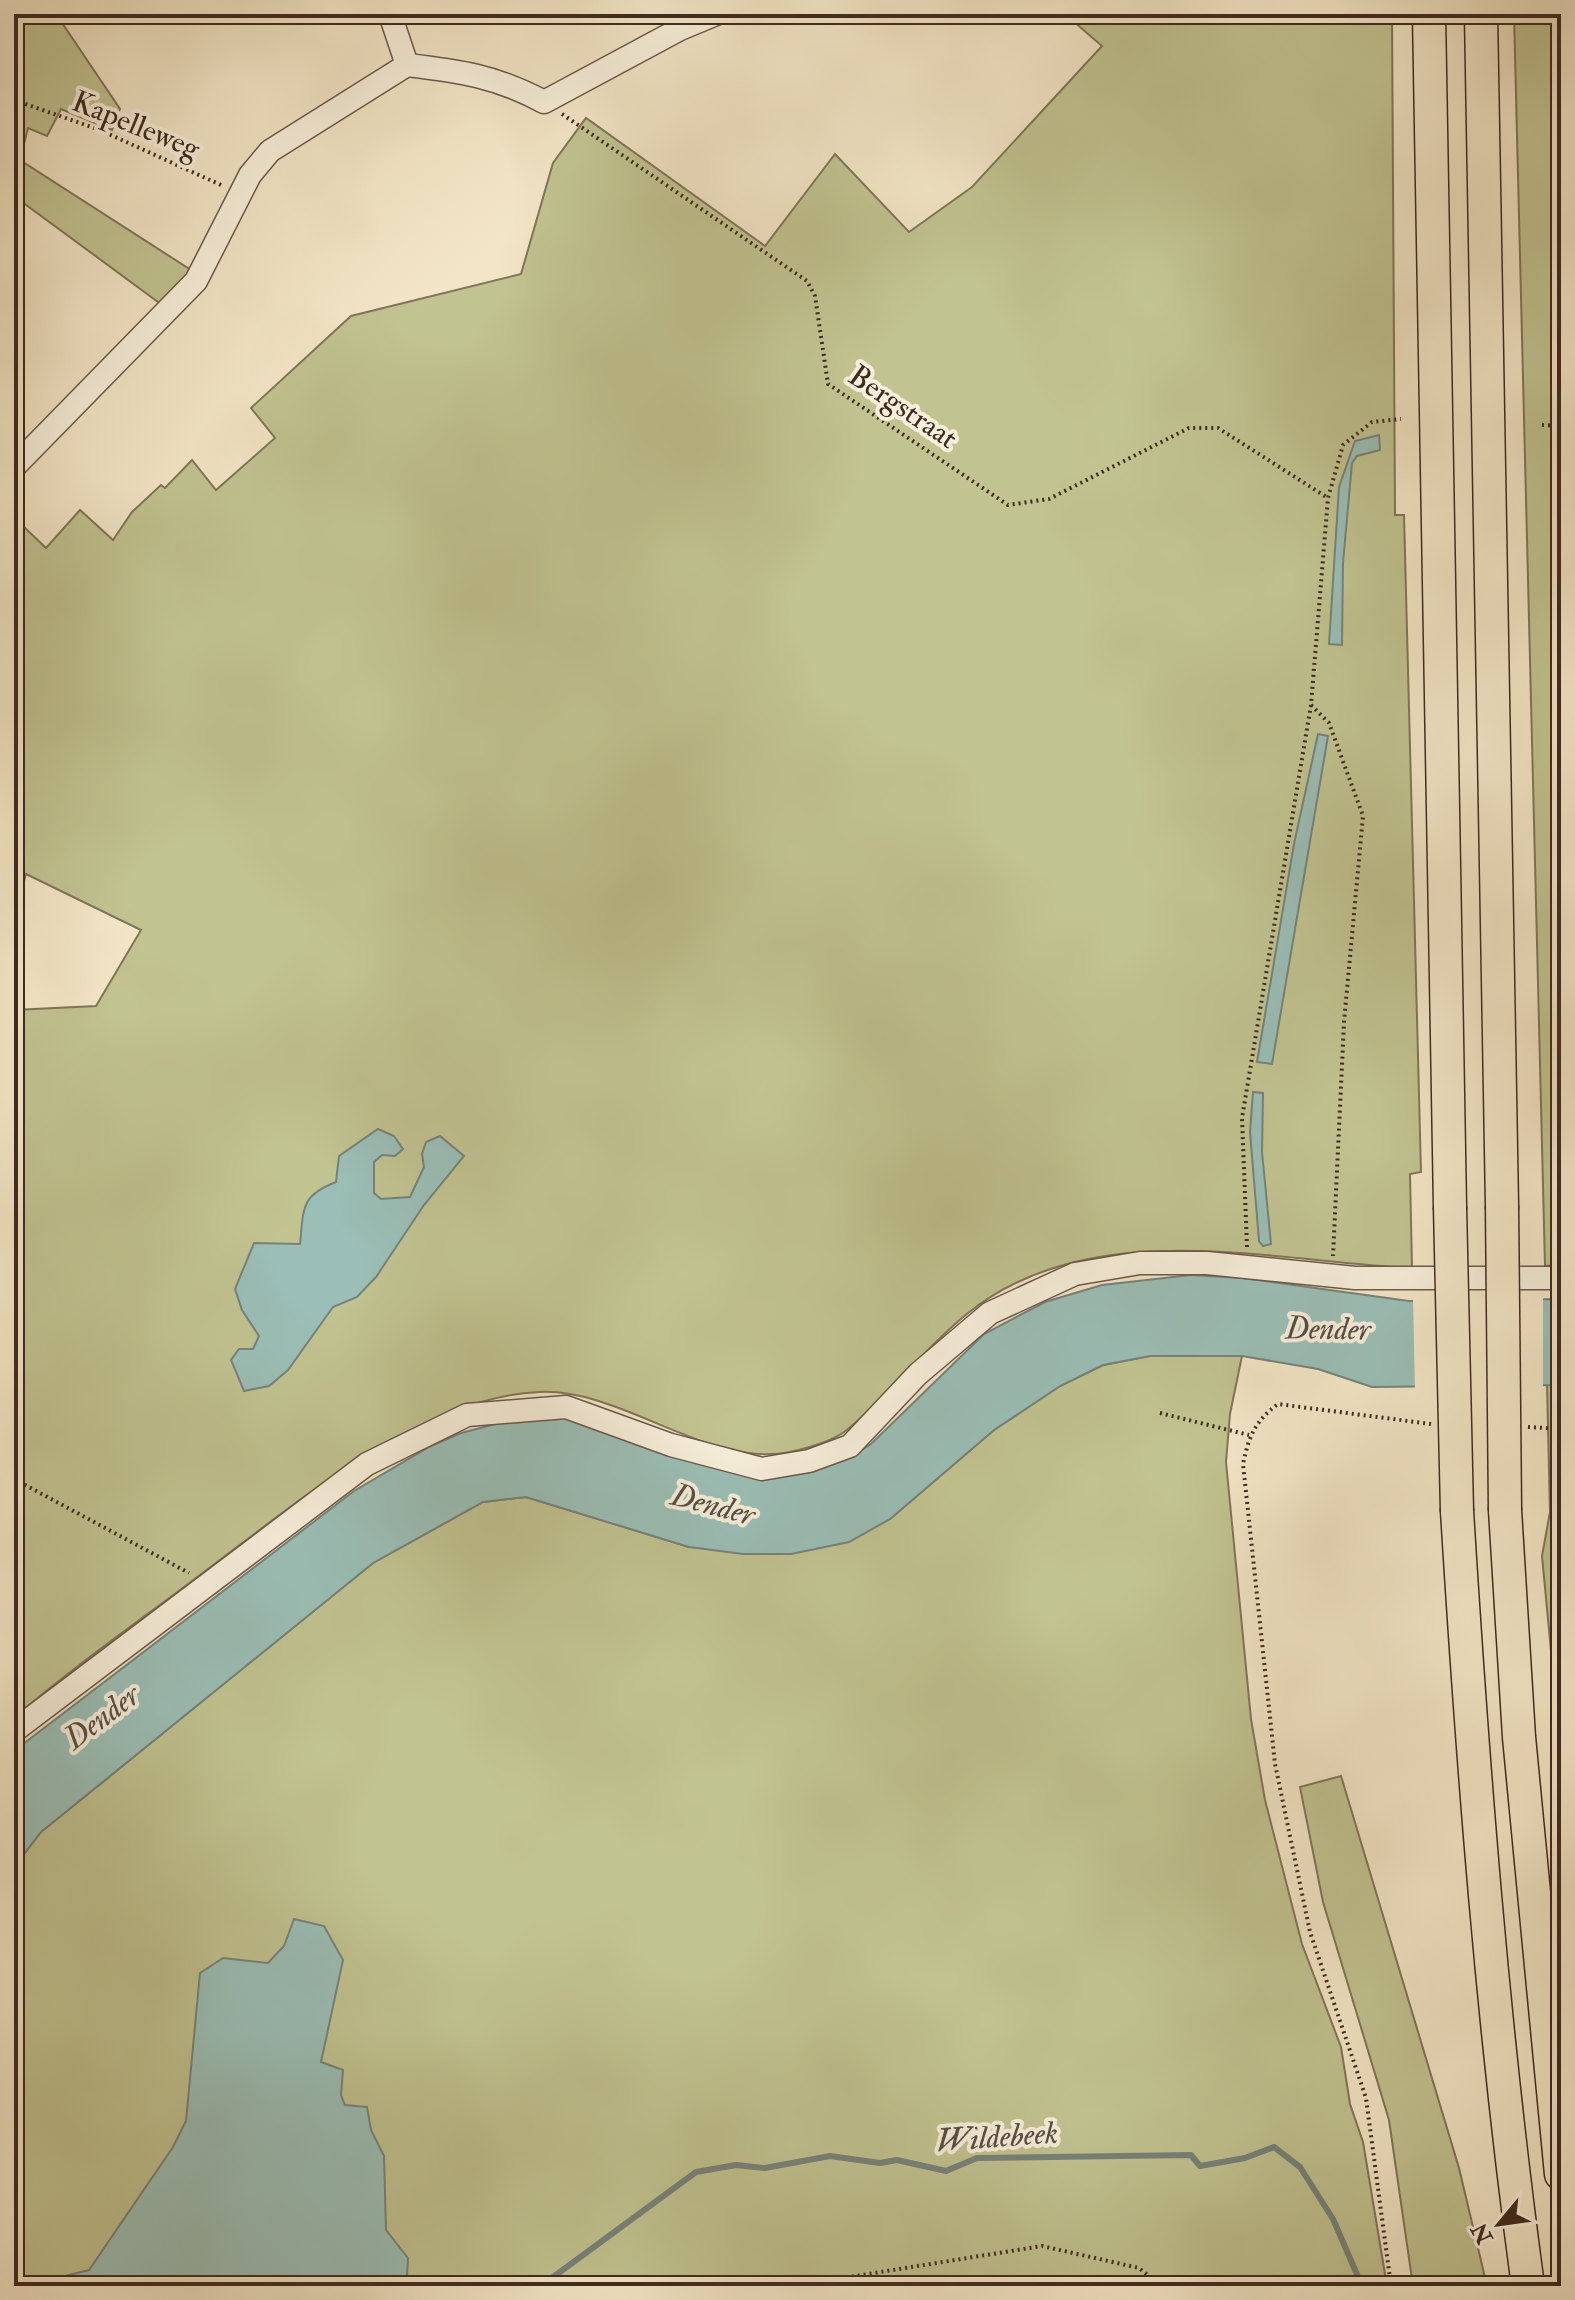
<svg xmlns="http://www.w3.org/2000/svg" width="1575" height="2300" viewBox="0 0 1575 2300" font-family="'IM FELL Double Pica',serif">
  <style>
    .green { fill: #c1c391; stroke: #807658; stroke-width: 2 }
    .water { fill: #9bbfb7; stroke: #76837b; stroke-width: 2 }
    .pier { fill: #f3e6c7 }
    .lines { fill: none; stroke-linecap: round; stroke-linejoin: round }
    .stream { stroke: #76837b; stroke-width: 6 }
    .minor-casing { stroke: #6c594a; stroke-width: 25 }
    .highway-casing { stroke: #3f2a20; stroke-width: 35 }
    .path { stroke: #3f2a20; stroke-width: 4; stroke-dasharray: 2 4; stroke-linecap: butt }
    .minor { stroke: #f7efdb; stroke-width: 22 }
    .highway { stroke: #f3e6c7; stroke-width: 32 }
    .highway-bridge-casing { stroke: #3f2a20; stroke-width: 35; stroke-linecap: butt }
    .highway-bridge { stroke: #f3e6c7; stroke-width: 32 }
    .labels { text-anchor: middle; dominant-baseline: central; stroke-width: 8; stroke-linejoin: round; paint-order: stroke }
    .street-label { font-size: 30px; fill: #3f2a20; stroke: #f7efdb }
    .water-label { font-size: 32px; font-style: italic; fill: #564f46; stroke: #f7efdb }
  </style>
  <rect width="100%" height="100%" fill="#f3e6c7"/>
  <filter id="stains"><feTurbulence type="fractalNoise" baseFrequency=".0025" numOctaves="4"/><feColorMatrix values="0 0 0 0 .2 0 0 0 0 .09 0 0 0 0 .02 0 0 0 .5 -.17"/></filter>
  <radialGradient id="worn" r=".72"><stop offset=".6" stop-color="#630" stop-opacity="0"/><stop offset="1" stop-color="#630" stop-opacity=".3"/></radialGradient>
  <g class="green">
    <polygon points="28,14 56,14 120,109 112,130 61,109 47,136 28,128 20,160 191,270 162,305 14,196 14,25"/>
    <path d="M1065,14H1392L1395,515H1404L1421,1172L1410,1174L1412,1268C1268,1261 1092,1214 968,1313C924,1348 891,1394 848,1429C834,1441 808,1448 790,1452C708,1469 623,1388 539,1392C417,1397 290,1509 196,1578C135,1624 72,1668 14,1718V1010L96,1006L141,930L26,874L14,916V530L21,524L46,548L80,510L113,540L132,512L161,485L165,488L192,460L216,490L275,438L251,408L351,316L521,274L553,163L586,118L765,246L835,154L909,232L972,187L1102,46Z"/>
    <polygon points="1514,14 1561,14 1561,1265 1545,1266"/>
    <polygon points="1183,1354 1242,1356 1230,1414 1226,1462 1251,1719 1265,1800 1302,1944 1341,2047 1350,2104 1363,2142 1387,2286 14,2286 14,1867 41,1832 373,1563 483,1502 526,1497 689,1547 890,1519 994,1430 1060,1386 1103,1365 1150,1356"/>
    <polygon points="1547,1384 1561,1385 1561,1756 1542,1556 1550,1512"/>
    <polygon points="1341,1776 1459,2168 1487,2286 1413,2286 1389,2120 1323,1902 1300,1787"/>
  </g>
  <g class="water">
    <polygon points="1379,435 1380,450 1357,456 1352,463 1343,563 1342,645 1329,644 1339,487 1355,441"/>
    <polygon points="1318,734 1328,736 1272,1064 1257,1062 1294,844"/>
    <polygon points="1253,1092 1263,1093 1262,1152 1271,1244 1263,1246 1259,1241 1250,1132"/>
    <path d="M378,1129L394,1136L403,1149L395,1156L382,1155L374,1162V1193L381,1199L410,1197L424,1167L422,1154L426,1142L440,1136L464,1156L424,1205L376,1277L357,1297L333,1307L288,1370L269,1386L244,1391L231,1360L239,1349H253L259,1336L242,1310L235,1289L254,1243L300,1244C304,1208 300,1196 336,1182L339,1156Z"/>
    <path d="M1191,1275L1243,1278L1409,1301L1561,1299V1385L1372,1387L1318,1369L1242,1356H1150L1103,1365L1060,1386L994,1430L890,1519L849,1542L791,1554H743L689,1547L526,1497L483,1502L373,1563L41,1832L14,1867V1751L354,1491L429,1447L461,1433L507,1421L575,1417L787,1475C819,1471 845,1462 871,1444L984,1334L1045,1302L1102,1285Z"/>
    <polygon points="294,1919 324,1926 343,1960 321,2062 343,2070 341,2095 345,2105 367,2107 371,2130 384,2156 386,2230 408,2258 407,2276 377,2286 14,2286 14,2275 57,2278 89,2270 173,2147 186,2121 200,1973 223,1958 268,1963 284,1946"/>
  </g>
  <polygon class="pier" points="1543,1296 1543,1389 1415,1392 1413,1297"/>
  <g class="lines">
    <polyline class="stream" points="541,2286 696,2172 736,2165 765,2168 830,2156 880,2163 897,2160 946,2171 977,2158 1191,2155 1200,2166 1245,2158 1274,2147 1300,2167 1333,2219 1362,2286"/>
    <defs>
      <g id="minor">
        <polyline points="390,14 407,65"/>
        <path d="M407,65C459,71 496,76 544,102L680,29L716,14"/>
        <polyline points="14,467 196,281 250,175 270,151 407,65"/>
        <polyline points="14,1731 367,1464 467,1415 566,1407 671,1445 762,1469 809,1461 850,1446 918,1374 990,1313 1075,1274 1140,1263 1207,1263 1355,1278 1561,1278"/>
      </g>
      <g id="highway">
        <polyline points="1429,14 1450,1207"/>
        <polyline points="1481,14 1502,1206"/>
        <polyline points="1505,1510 1519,1737 1561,2174"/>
        <path d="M1457,1511C1473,1770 1493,2029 1528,2286"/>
      </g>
    </defs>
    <use href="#minor" class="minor-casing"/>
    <use href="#highway" class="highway-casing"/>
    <g class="path">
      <polyline points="1560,14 1561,27"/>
      <polyline points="14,100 100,130 221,185"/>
      <polyline points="562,114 807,281 815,296 828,384 1008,505 1049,499 1189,428 1218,428 1328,498"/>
      <polyline points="1542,425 1561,426"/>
      <polyline points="1311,705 1329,723 1363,816 1344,1022 1333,1256"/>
      <polyline points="1247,1247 1242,1118 1311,705 1328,498 1343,445 1372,422 1401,419"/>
      <polyline points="1160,1413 1249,1435"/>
      <polyline points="1528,1427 1561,1429"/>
      <polyline points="14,1479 189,1573"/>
      <polyline points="745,2286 753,2282 837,2279 1042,2246 1139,2268 1161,2286"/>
      <path d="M1391,2286L1366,2098L1310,1932L1275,1764L1243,1464C1249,1436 1255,1421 1278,1404L1431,1424"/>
    </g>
    <use href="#minor" class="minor"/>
    <use href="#highway" class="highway"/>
    <defs>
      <g id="highway-bridge">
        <polyline points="1502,1206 1505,1510"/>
        <polyline points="1450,1207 1457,1511"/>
      </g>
    </defs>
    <use href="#highway-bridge" class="highway-bridge-casing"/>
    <use href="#highway-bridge" class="highway-bridge"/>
  </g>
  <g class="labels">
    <g class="street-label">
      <text transform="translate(136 125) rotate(22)">Kapelleweg</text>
      <text transform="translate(903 407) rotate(34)">Bergstraat</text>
    </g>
    <g class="water-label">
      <text transform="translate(1328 1329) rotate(1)">Dender</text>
      <text transform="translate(713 1505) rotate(15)">Dender</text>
      <text transform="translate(102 1717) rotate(-37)">Dender</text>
      <text transform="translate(997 2137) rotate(-4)">Wildebeek</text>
    </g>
  </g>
  <rect width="1575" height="2300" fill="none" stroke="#f3e6c7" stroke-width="48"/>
  <rect x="16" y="16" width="1543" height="2268" fill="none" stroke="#3f2a20" stroke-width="4"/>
  <rect x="24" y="24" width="1527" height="2252" fill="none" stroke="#3f2a20" stroke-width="2"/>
  <g transform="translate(1499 2224) rotate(241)" stroke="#f7efdb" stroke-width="6" paint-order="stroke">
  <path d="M0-6L14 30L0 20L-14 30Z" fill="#3f2a20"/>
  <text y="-12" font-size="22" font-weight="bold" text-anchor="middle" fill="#3f2a20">N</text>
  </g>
  <rect width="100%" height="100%" filter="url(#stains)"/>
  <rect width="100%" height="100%" fill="url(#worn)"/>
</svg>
